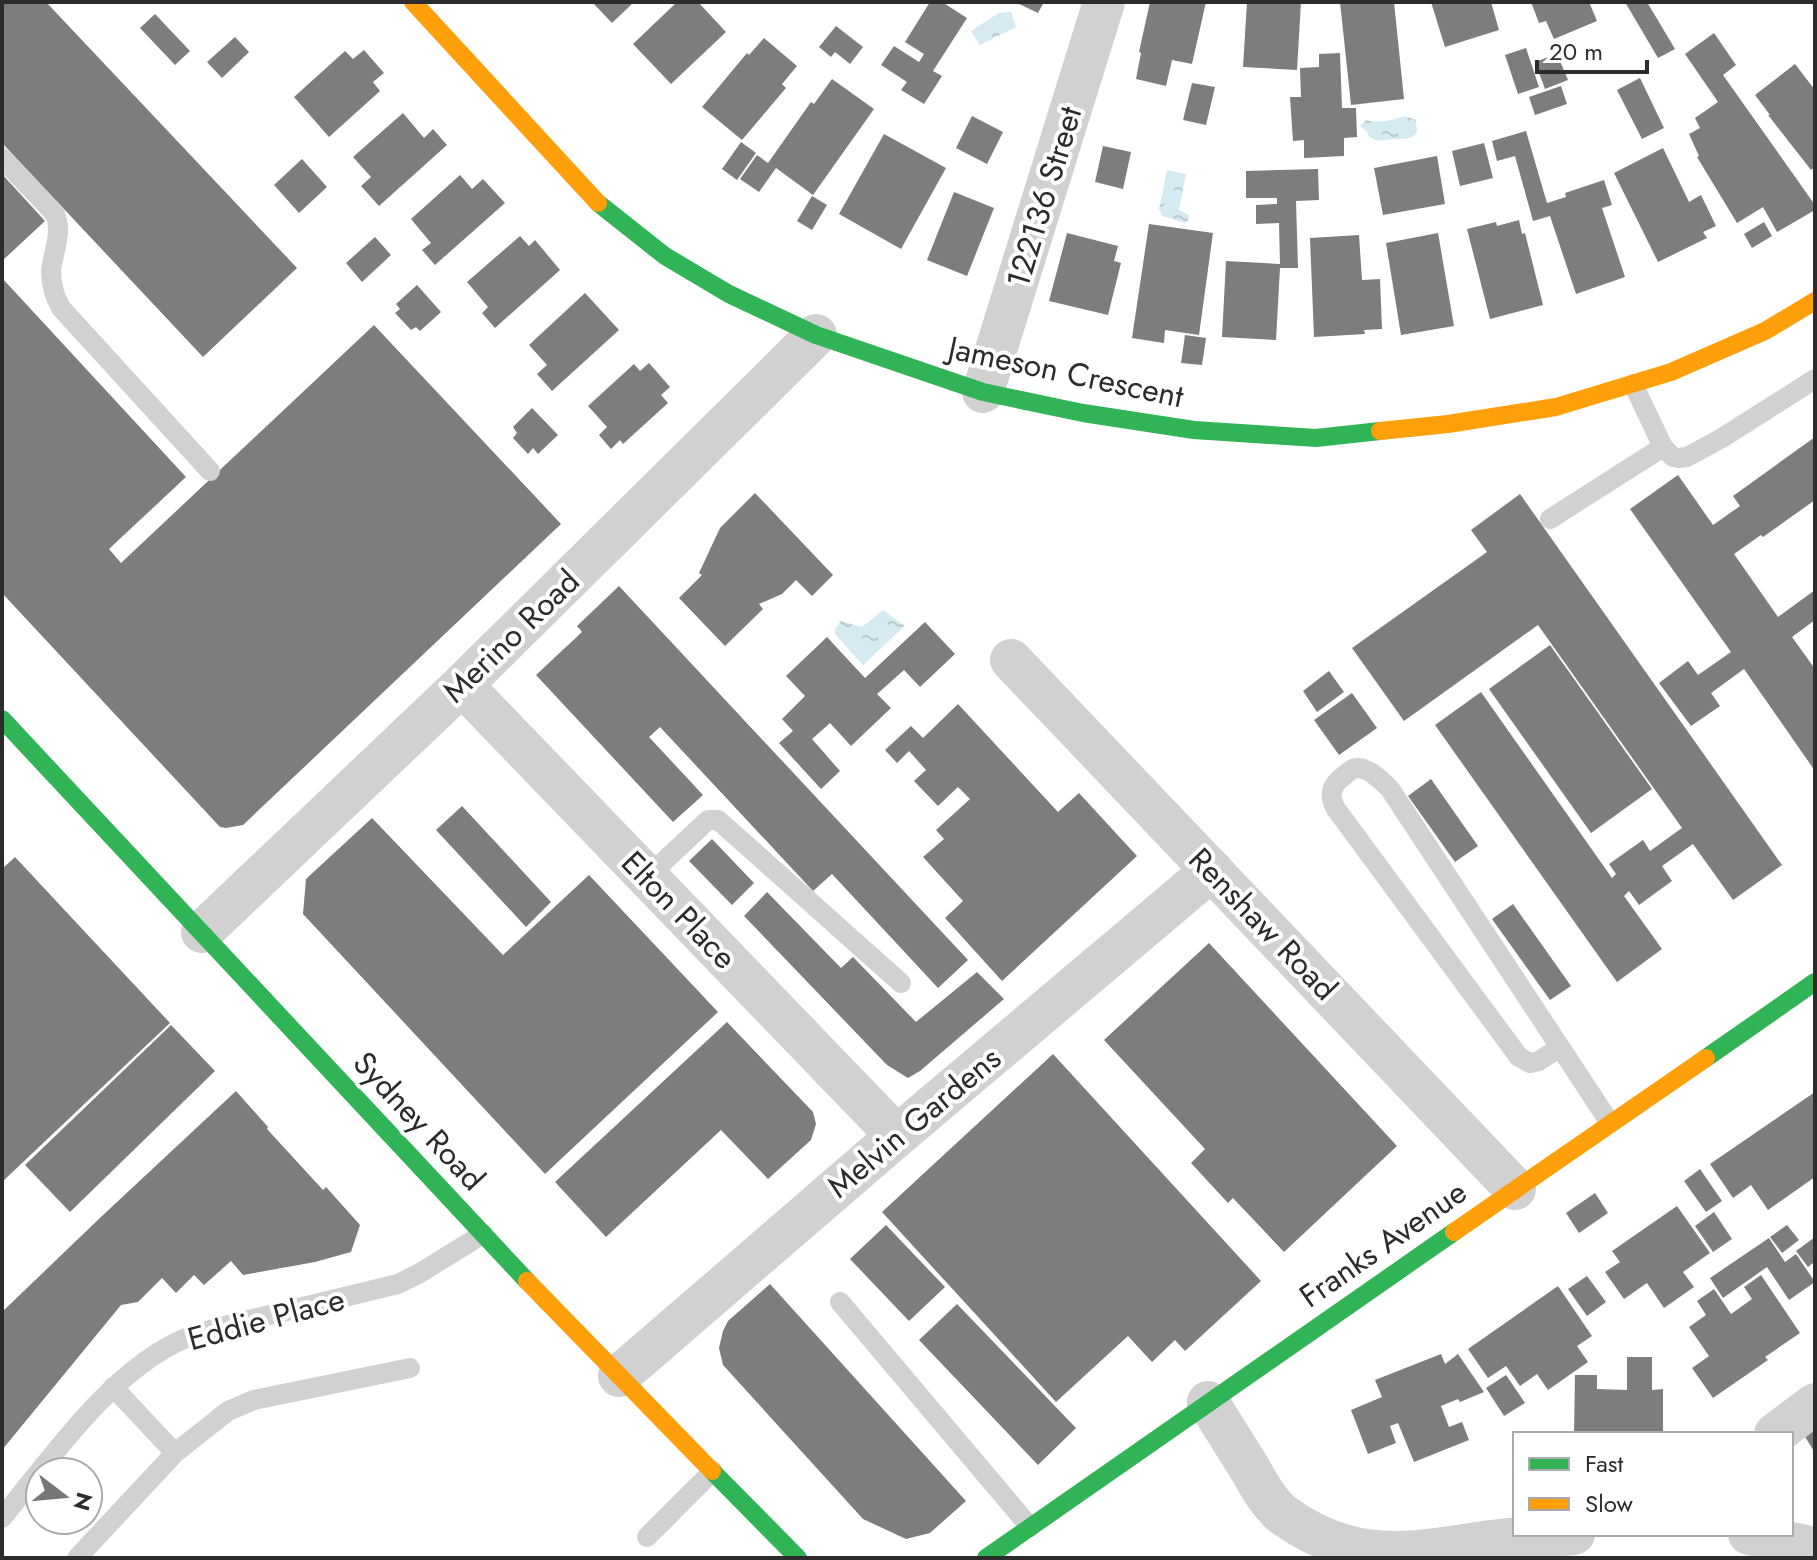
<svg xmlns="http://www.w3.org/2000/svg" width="1817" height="1560" viewBox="0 0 1817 1560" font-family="Jost,sans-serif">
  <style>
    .water { fill: url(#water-ripples) }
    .building { fill: #7d7d7d }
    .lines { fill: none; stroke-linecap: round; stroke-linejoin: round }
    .lane { stroke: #d1d1d1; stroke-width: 20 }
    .street { stroke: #d1d1d1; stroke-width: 42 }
    .fast { stroke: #30b455; stroke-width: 18 }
    .slow { stroke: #ff9f0a; stroke-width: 18 }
    .labels { text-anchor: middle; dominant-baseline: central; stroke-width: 8; stroke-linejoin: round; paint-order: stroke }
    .street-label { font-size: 32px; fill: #2c2c2c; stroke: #fff }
  </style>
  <defs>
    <pattern id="water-ripples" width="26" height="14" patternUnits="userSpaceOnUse" patternTransform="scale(2)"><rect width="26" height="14" fill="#d5eaf1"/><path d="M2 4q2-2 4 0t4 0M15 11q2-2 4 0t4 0" fill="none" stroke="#b7c9cf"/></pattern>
  </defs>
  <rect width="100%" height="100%" fill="#fff"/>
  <g class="water">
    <polygon points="1011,12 1016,27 980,45 971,31 999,13"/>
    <path d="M1405,116L1416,120L1417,133C1409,140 1406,139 1396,139C1384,139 1379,144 1368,136V133L1360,126L1366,120C1378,124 1393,120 1405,116Z"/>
    <polygon points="1167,170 1186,174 1179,210 1189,215 1188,220 1185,223 1162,216 1159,209"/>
    <polygon points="883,610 905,626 863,665 835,634 835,629 841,621 862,627"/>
  </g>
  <g class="building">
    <polygon points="2,2 46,2 297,268 203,357 2,143"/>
    <polygon points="592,2 634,2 612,23"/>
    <polygon points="677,2 698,2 726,32 671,84 633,44"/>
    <polygon points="930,2 942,2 967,18 933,71 942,76 924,104 901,90 907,82 881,65 894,46 919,62 924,54 905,42"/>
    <polygon points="1015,2 1044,2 1038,13"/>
    <polygon points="1150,2 1206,2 1192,64 1172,60 1166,86 1136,79 1141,53 1139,52"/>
    <polygon points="1247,2 1301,2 1297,70 1243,67"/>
    <polygon points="1340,2 1394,2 1404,99 1351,105"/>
    <polygon points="1431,2 1491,2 1499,30 1445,47"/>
    <polygon points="1531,2 1589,2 1597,21 1554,39 1546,21 1539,23"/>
    <polygon points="1625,2 1647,2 1675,49 1658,58"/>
    <polygon points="155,14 190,51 175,65 140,28"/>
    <polygon points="836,26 863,47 850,64 835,52 831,57 819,47"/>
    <polygon points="1714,33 1736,65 1723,75 1815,205 1815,210 1777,232 1763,207 1737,223 1697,157 1699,156 1689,134 1700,128 1695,118 1718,102 1685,54"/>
    <polygon points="235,37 249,52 222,78 207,62"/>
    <polygon points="764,38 797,66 782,84 786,88 742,140 702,107 747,53 749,55"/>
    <polygon points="1526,48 1539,87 1518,94 1505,55"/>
    <polygon points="364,50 384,73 373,82 380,91 329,137 294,97 345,51 353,59"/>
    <polygon points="1340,53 1342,108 1356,108 1357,137 1344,138 1344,156 1304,158 1304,140 1293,141 1290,97 1301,97 1300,68 1319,67 1319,54"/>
    <polygon points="1557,54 1568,80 1545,89 1535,62"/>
    <polygon points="1795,64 1815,90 1815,167 1811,170 1768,115 1770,115 1755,95"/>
    <polygon points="1640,78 1664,128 1642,139 1617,90"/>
    <polygon points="832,79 874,109 813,195 776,168 759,192 740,179 757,155 768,163 811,102 814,104"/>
    <polygon points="1192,83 1215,87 1206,125 1183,120"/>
    <polygon points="1561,86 1567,104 1535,115 1529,97"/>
    <polygon points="403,113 424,138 433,129 447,145 379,206 361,186 371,177 353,157"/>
    <polygon points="972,116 1003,132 987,164 956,148"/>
    <polygon points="1526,131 1547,203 1566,197 1565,193 1604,180 1612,205 1602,208 1625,277 1576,294 1550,216 1533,221 1515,156 1497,161 1492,141"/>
    <polygon points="884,134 946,168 901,249 839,214"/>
    <polygon points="741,142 756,153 737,180 722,169"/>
    <polygon points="1484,143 1493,178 1460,186 1452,151"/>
    <polygon points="1103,146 1131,152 1123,189 1095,182"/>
    <polygon points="1663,148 1689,202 1701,195 1716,226 1703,232 1707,238 1658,262 1614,173"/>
    <polygon points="1437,156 1445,204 1383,215 1374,168"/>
    <polygon points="302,159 327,187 299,213 274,185"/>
    <polygon points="1318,169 1319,200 1296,201 1298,268 1280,268 1276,340 1222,337 1226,261 1280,264 1279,223 1256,224 1256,205 1277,204 1277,198 1246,198 1246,171"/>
    <polygon points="2,174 45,221 2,261"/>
    <polygon points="460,175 472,189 483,179 505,203 435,265 422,250 431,243 411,219"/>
    <polygon points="954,192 994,208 967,276 927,260"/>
    <polygon points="812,196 827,205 812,230 797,221"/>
    <polygon points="1519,220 1522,234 1525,233 1543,305 1490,319 1467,229 1496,222 1497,226"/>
    <polygon points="1764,222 1772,236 1752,248 1744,234"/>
    <polygon points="1149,224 1213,233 1199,335 1165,330 1164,343 1132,338"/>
    <polygon points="1067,233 1118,246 1114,261 1121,263 1108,315 1049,301"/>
    <polygon points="1438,233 1454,326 1401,335 1386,243"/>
    <polygon points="1359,235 1362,280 1380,279 1382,329 1364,330 1365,334 1314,337 1310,238"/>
    <polygon points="520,236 529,246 535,240 560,270 495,328 482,313 488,307 467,282"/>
    <polygon points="375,237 391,255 362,282 346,263"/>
    <polygon points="2,278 186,477 109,549 121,563 374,325 561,524 243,825 226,828 220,827 2,593"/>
    <polygon points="417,285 441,312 420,331 416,327 411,330 395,313 400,309 396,304"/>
    <polygon points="585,293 619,330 552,391 537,374 547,365 529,345"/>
    <polygon points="1185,335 1206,338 1202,365 1181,363"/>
    <polygon points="649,363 670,387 661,395 668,403 623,444 620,440 611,449 599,435 607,427 588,406 634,364 640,371"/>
    <polygon points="532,408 558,435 538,454 533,448 528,454 513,438 517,433 513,427"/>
    <polygon points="1815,437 1815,500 1763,537 1761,535 1734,554 1778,617 1815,590 1815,620 1792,637 1815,669 1815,771 1744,669 1711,693 1720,706 1691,726 1659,683 1688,661 1698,675 1731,652 1630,509 1678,475 1713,525 1740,506 1733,496"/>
    <polygon points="755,493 833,575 812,596 796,580 782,594 759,604 763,609 725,646 679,598 702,575 699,573 720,528"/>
    <polygon points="1520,494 1782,865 1733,900 1693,844 1662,866 1672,881 1639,905 1629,891 1624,896 1662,949 1617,982 1435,725 1481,692 1612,878 1616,874 1609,864 1643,840 1650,851 1682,828 1538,625 1404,721 1352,648 1487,552 1471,530"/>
    <polygon points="619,586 968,960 938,988 832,874 813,891 660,727 649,737 703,795 673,822 536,675 582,632 577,626"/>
    <polygon points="925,622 955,654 920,687 904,670 877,694 891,708 851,746 830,723 812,739 840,771 821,789 779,743 793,731 782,719 805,696 786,676 827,637 865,678"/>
    <polygon points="1550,645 1652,789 1591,833 1489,689"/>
    <polygon points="1329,671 1344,692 1317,712 1303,691"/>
    <polygon points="1352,693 1377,728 1339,755 1314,720"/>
    <polygon points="958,704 1058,812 1079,793 1137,856 1002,981 945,918 963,901 923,857 944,839 936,830 970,799 958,787 938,806 914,781 926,770 909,751 897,763 885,750 911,726 923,738"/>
    <polygon points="1431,779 1478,846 1455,862 1408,796"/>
    <polygon points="462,806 551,902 526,927 436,830"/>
    <polygon points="372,818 503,955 589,875 718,1012 545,1174 303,914 306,879"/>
    <polygon points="712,839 754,883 732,905 689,861"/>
    <polygon points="15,857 170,1023 2,1182 2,869"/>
    <polygon points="767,892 841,968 853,957 916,1022 977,972 1004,999 920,1071 908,1078 887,1065 744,916"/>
    <polygon points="1513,904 1571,986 1550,1000 1492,919"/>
    <polygon points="1209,943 1397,1146 1284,1252 1233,1198 1228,1203 1191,1163 1205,1149 1104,1040"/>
    <polygon points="727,1022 813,1112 816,1124 811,1140 768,1179 721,1130 606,1237 555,1182"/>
    <polygon points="171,1025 215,1071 70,1212 25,1165"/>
    <polygon points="1053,1054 1261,1281 1185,1351 1175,1340 1152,1362 1128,1336 1056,1402 882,1212"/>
    <polygon points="236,1091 268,1127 267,1129 323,1190 326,1187 360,1225 351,1252 315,1262 243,1275 231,1261 204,1285 194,1275 176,1293 162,1278 138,1302 121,1305 2,1450 2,1312 102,1216"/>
    <polygon points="1815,1092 1815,1177 1768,1210 1751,1185 1733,1198 1710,1164"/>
    <polygon points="1700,1169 1722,1201 1706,1212 1684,1181"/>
    <polygon points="1595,1193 1608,1213 1579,1233 1566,1213"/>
    <polygon points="1677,1206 1710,1253 1683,1272 1694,1287 1664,1308 1647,1283 1624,1299 1605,1272 1620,1262 1612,1251"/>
    <polygon points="1714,1212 1732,1239 1713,1252 1695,1226"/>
    <polygon points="886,1225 945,1287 909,1321 850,1259"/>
    <polygon points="1787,1225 1799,1240 1782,1253 1770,1237"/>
    <polygon points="1815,1237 1815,1265 1813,1263 1808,1267 1796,1251"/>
    <polygon points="1769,1238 1785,1262 1796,1254 1815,1282 1789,1300 1767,1267 1723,1298 1710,1278"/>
    <polygon points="1761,1275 1800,1333 1765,1357 1768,1360 1713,1398 1692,1368 1709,1356 1689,1327 1706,1315 1697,1301 1714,1289 1731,1314 1752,1299 1744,1287"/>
    <polygon points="1587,1276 1606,1302 1587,1316 1568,1289"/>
    <polygon points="770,1284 966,1501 930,1533 906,1539 863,1519 723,1365 719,1348 723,1331 728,1321"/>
    <polygon points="1558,1286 1592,1336 1577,1346 1588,1362 1548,1390 1537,1374 1520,1386 1506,1366 1488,1378 1468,1349"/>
    <polygon points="957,1304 1076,1428 1038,1465 919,1340"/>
    <polygon points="1441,1354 1445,1364 1458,1354 1484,1392 1460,1402 1458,1399 1441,1406 1449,1427 1462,1422 1469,1440 1414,1462 1398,1423 1390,1426 1396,1443 1368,1454 1351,1410 1382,1397 1375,1380"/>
    <polygon points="1627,1357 1652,1357 1652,1390 1663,1389 1663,1434 1574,1434 1575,1375 1597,1375 1597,1389 1627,1390"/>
    <polygon points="1506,1375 1525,1403 1504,1416 1486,1388"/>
    <polygon points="1815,1428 1815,1453 1804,1435"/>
  </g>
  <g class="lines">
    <g class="lane">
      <path d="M2,158L55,214C63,232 53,252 51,271C51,285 54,296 61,308L210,471"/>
      <polyline points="1633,384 1663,447 1673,457 1679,458 1687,457 1722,438 1815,379"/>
      <polyline points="1550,519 1663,447"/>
      <polyline points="647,877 708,820 718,820 901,983"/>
      <path d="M1560,1047L1539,1061L1530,1063L1519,1057L1336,809C1328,795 1331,785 1345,775C1347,773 1353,768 1356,768C1369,767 1382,781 1390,789L1610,1123"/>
      <polyline points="840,1302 1030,1527"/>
      <polyline points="113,1387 175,1453"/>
      <path d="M2,1518C52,1457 112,1369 186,1338C196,1334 206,1332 216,1328L398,1284L420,1273L483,1234"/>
      <polyline points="647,1537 713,1471"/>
      <polyline points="77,1558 175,1453 228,1411 254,1400 410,1368"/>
    </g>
    <g class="street">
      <polyline points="983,392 1104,2"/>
      <polyline points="1011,660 1515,1189"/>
      <polyline points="462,685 897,1136"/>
      <polyline points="202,932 462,685 816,335"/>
      <polyline points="619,1376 897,1136 1212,870"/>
      <path d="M1208,1402C1222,1424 1236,1447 1250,1469C1259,1485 1268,1502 1282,1514C1345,1560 1395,1556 1471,1544C1505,1538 1540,1537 1574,1534"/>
      <polyline points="1775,1434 1815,1404"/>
      <polyline points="1749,1534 1815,1548"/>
    </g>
    <g class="fast">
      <polyline points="598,203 665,256 729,294 816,335 983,392 1083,413 1194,430 1316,438 1380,431"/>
      <polyline points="2,719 527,1281"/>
      <polyline points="1706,1058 1815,982"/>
      <polyline points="712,1471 798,1558"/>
      <polyline points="986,1558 1454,1232"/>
    </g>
    <g class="slow">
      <polyline points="413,2 598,203"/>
      <polyline points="1380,431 1448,424 1556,407 1671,372 1765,331 1815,301"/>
      <polyline points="1454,1232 1706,1058"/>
      <polyline points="527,1281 712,1471"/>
    </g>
  </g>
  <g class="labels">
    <g class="street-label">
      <text transform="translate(1044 197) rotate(-73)">122136 Street</text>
      <text transform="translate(1066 372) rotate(12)">Jameson Crescent</text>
      <text transform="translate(511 636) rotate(-44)">Merino Road</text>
      <text transform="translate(679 910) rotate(46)">Elton Place</text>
      <text transform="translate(1263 924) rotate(46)">Renshaw Road</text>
      <text transform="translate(419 1121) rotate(47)">Sydney Road</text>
      <text transform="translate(914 1122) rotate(-40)">Melvin Gardens</text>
      <text transform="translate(1383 1244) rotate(-35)">Franks Avenue</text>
      <text transform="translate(266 1319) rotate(-15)">Eddie Place</text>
    </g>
  </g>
  <rect width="1817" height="1560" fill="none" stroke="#2c2c2c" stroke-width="8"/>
  <rect x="1513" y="1432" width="280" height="104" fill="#ffffff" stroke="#ababab" stroke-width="2"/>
  <rect x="1529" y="1458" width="40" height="12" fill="#30b455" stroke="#ababab" stroke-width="2"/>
  <text x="1585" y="1472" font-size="24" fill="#2c2c2c">Fast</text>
  <rect x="1529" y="1498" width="40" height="12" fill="#ff9f0a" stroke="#ababab" stroke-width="2"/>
  <text x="1585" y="1512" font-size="24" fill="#2c2c2c">Slow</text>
  <g transform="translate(64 1496) rotate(106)"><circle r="38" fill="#ffffff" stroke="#ababab" stroke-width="2"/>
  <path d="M0-6L14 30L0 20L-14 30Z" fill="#767676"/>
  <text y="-12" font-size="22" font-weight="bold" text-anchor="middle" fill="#2c2c2c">N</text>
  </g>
  <path d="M1537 60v12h110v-12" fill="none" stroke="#2c2c2c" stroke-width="4"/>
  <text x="1549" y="60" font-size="24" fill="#2c2c2c" stroke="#ffffff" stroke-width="6" paint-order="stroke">20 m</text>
</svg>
